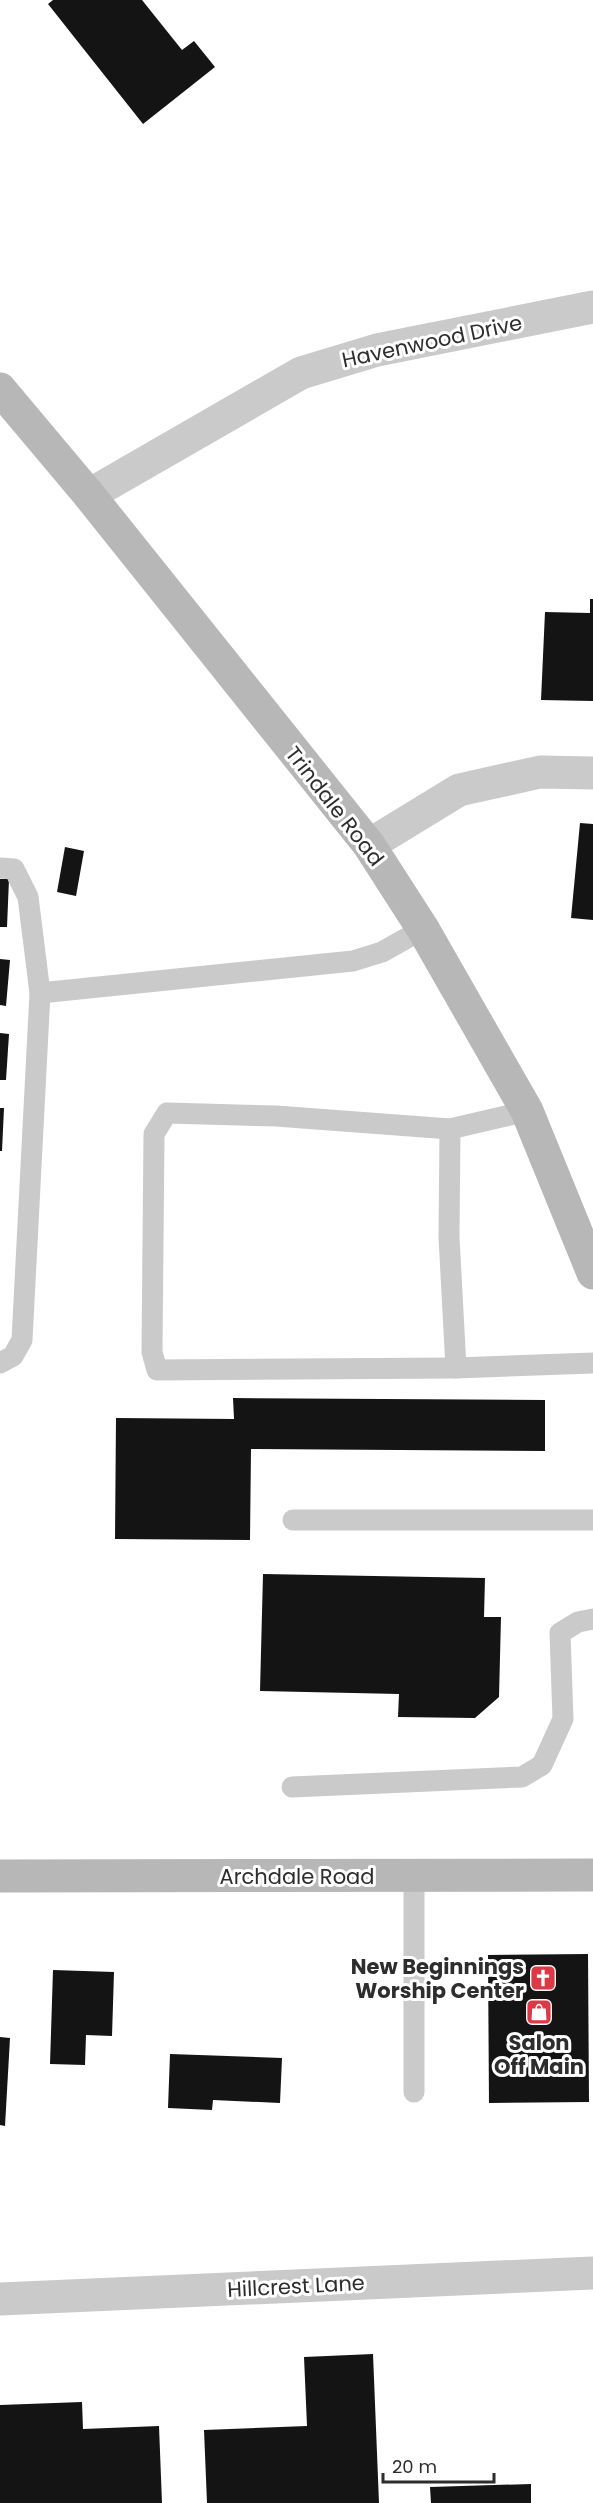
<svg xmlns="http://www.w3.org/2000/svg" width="593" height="2503" viewBox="0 0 593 2503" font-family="Poppins,sans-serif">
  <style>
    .building { fill: #141414 }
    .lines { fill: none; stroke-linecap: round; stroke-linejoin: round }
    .lane { stroke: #cacaca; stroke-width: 21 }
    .street { stroke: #cacaca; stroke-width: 33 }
    .secondary { stroke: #b7b7b7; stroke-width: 33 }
    .labels { text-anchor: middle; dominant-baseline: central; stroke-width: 6; stroke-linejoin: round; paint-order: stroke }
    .street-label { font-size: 21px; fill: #2d2d2d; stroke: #fff }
    .poi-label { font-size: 21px; font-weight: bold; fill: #2d2d2d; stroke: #fff; text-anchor: end }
  </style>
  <rect width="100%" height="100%" fill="#fff"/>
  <g class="building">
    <polygon points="53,0 142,0 182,50 194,41 215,67 143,124 48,4"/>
    <polygon points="590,599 593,599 593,701 541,700 545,612 590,613"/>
    <polygon points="580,823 593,824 593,920 571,918"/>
    <polygon points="65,847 84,851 76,896 57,892"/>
    <polygon points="0,879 9,879 7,927 0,927"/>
    <polygon points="0,959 10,960 6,1006 0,1005"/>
    <polygon points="0,1033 9,1034 6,1080 0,1080"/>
    <polygon points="0,1108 4,1108 2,1151 0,1151"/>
    <polygon points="233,1398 545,1400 545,1451 251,1449 250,1540 115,1539 116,1418 234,1419"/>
    <polygon points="263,1574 485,1578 484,1617 501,1617 499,1697 475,1718 398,1717 399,1694 260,1691"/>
    <polygon points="588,1954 589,2102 489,2103 488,1955"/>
    <polygon points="53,1970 114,1972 112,2036 86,2035 85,2065 50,2064"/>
    <polygon points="0,2037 10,2038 5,2126 0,2125"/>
    <polygon points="170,2054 282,2058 280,2103 213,2100 212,2110 168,2108"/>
    <polygon points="373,2354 379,2503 207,2503 204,2430 307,2426 304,2357"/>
    <polygon points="82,2402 83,2429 159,2426 162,2503 0,2503 0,2405"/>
    <polygon points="531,2484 531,2503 431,2503 430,2487"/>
  </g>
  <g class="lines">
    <g class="lane">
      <polyline points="0,868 14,869 28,897 40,993 22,1340 13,1356 0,1363"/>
      <polyline points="40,993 353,961 382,952 423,929"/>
      <polyline points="527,1111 450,1129 449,1237 456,1368 593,1363"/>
      <polyline points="450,1129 276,1116 167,1113 154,1134 152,1352 157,1370 456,1368"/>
      <polyline points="293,1520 593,1520"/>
      <polyline points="292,1787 522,1777 542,1765 563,1719 560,1633 578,1622 593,1619"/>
      <polyline points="414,2092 414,1875"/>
    </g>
    <g class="street">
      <polyline points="89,495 301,373 377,350 593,307"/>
      <polyline points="369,845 459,790 540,772 593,773"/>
      <polyline points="0,2299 593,2273"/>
    </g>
    <g class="secondary">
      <polyline points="0,389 89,495 369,845 423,929 527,1111 593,1273"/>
      <polyline points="0,1876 593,1875"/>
    </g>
  </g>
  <defs>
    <symbol id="church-square" viewBox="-11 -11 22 22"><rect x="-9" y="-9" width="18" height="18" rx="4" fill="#da3945" stroke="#fff"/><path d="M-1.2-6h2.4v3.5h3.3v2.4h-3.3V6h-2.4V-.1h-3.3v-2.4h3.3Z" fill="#fff"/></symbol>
    <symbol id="shop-square" viewBox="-11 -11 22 22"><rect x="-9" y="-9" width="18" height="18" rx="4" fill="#da3945" stroke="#fff"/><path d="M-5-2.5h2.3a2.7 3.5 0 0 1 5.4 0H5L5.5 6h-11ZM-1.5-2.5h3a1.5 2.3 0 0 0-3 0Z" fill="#fff"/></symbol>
  </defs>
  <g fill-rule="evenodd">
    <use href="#church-square" x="528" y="1963" width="30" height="30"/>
    <use href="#shop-square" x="524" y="1997" width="30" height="30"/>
  </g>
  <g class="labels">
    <g class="street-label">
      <text transform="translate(432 341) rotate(-12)">Havenwood Drive</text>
      <text transform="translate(335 806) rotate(52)">Trindale Road</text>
      <text x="297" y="1876">Archdale Road</text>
      <text transform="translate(296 2286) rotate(-3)">Hillcrest Lane</text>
    </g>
    <g class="poi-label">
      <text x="524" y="1966">New Beginnings<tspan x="524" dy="24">Worship Center</tspan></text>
      <text x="539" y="2042" text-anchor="middle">Salon<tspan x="539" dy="24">Off Main</tspan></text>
    </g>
  </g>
  <path d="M383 2473v9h111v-9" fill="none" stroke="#2d2d2d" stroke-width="3"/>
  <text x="392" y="2473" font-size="18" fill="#2d2d2d" stroke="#ffffff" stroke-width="4.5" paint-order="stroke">20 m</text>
</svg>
